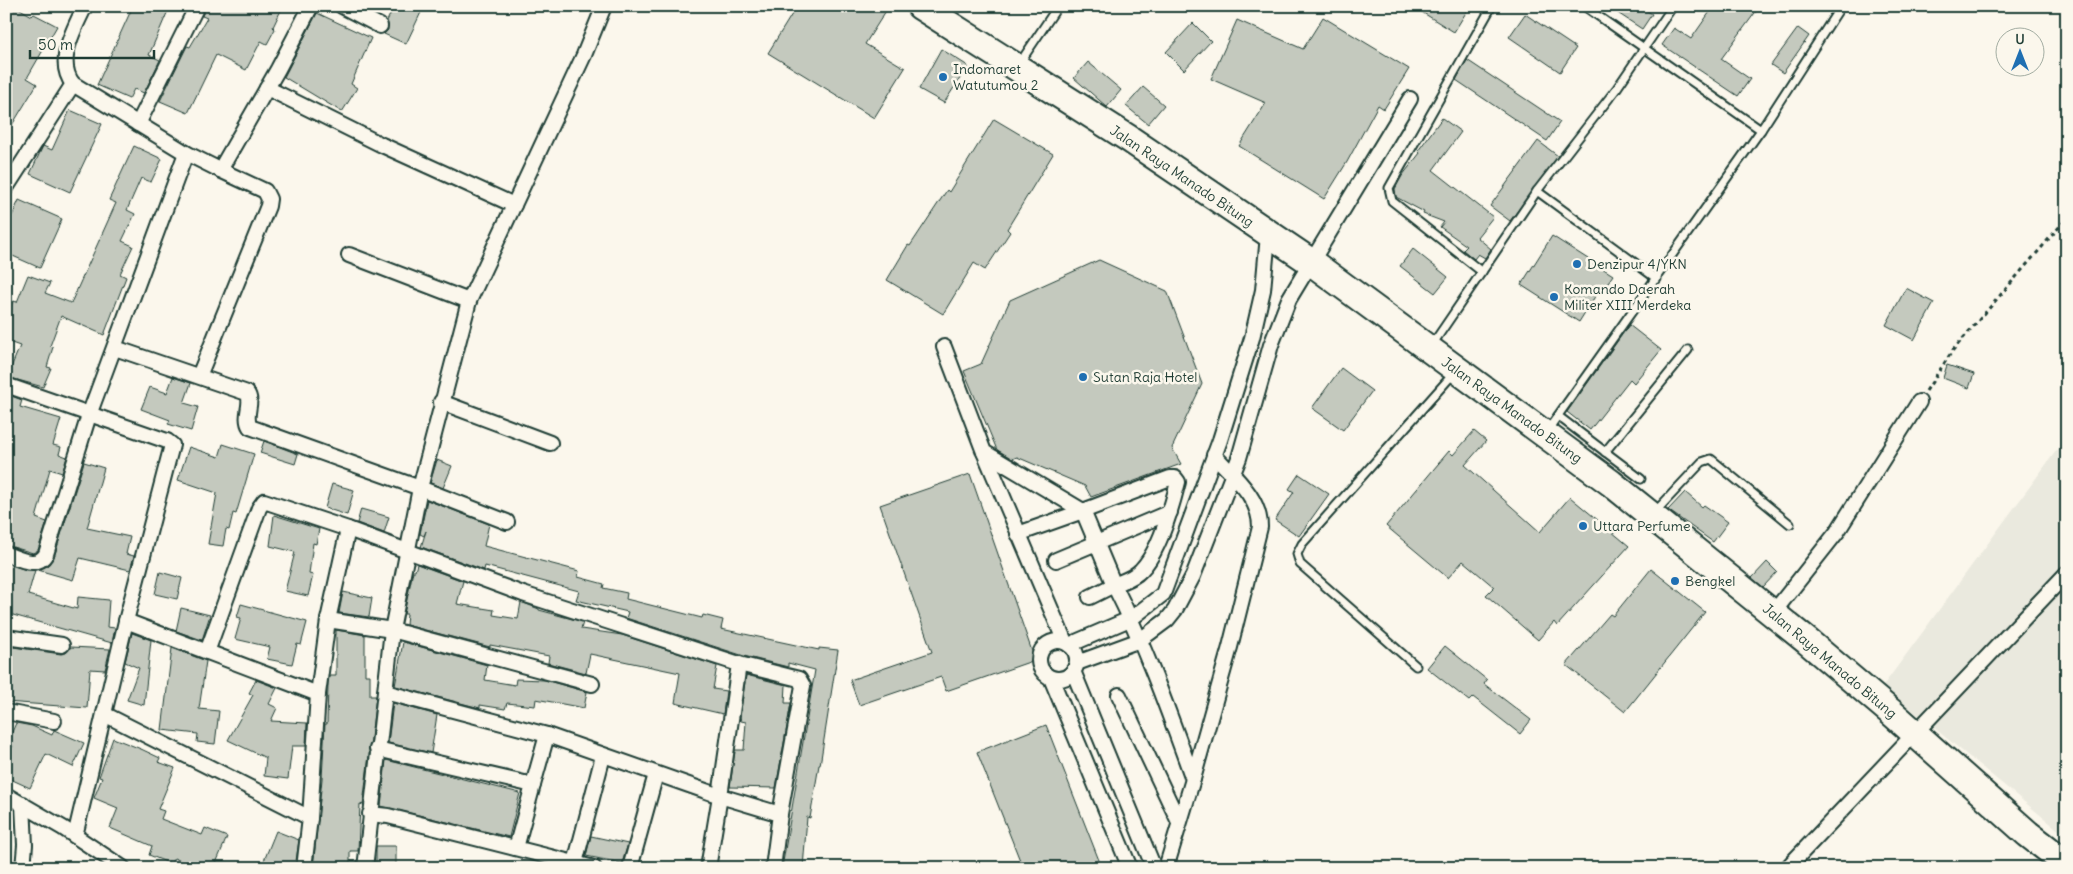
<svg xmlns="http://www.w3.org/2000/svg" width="2073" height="874" viewBox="0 0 2073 874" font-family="Delius,sans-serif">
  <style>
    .built { fill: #eae9de }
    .building { fill: #c4c9be; stroke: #1f3d34 }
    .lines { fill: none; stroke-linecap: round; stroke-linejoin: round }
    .lane-casing { stroke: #1f3d34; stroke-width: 11 }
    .street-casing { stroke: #1f3d34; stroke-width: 18 }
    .highway-casing { stroke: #1f3d34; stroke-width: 30 }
    .path { stroke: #1f3d34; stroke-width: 3; stroke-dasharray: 4 4; stroke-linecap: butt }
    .lane { stroke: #fbf7ec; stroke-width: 7 }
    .street { stroke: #fbf7ec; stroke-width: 14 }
    .highway { stroke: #fbf7ec; stroke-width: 26 }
    .poi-dot { fill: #1f6fb2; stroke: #fbf7ec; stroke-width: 2 }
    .labels { text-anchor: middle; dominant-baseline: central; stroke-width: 5; stroke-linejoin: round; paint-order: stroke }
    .poi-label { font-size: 14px; fill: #1f3d34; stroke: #fbf7ec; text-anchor: start }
    .street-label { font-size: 14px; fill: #1f3d34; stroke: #fbf7ec }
  </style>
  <rect width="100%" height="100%" fill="#fbf7ec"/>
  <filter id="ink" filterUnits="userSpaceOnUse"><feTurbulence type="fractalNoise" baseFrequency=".02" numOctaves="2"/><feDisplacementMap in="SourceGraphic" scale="10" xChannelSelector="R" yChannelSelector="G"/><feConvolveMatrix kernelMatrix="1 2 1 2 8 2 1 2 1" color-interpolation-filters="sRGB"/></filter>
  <g filter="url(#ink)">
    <polygon class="built" points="2067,436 2067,837 1883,686"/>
    <g class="building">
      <polygon points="6,6 15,6 32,16 34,14 57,26 27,78 37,84 6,135"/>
      <polygon points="133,6 170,6 149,55 160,60 144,93 134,89 129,99 97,85"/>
      <polygon points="206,6 283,6 273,27 275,29 267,44 261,41 246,70 216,55 188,113 160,101 187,46 190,47 207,18 202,16"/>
      <polygon points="394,6 424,6 406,44 384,34 388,30 387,21"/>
      <polygon points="797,6 889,6 865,44 905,68 874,118 768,53"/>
      <polygon points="1412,6 1470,6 1454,32"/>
      <polygon points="1607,6 1640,6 1652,14 1642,29"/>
      <polygon points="1714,6 1760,6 1721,59 1750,79 1738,96 1662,45 1674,28 1691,39"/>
      <polygon points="317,13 371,38 351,84 357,88 342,112 284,77"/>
      <polygon points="1525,14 1576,48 1560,72 1509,37"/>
      <polygon points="1323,17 1409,69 1384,109 1378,105 1347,162 1324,199 1239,146 1266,103 1211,79 1237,20 1303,49"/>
      <polygon points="1193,23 1211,41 1184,70 1166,52"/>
      <polygon points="1798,28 1809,36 1783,73 1771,65"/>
      <polygon points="941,49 968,66 944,103 919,89"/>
      <polygon points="1467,60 1560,122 1547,141 1456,80"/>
      <polygon points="1088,62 1121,90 1107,107 1074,78"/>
      <polygon points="1143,87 1164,105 1148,124 1126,106"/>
      <polygon points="70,110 102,124 70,192 30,174 43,146 52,150"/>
      <polygon points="1442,118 1461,132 1433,170 1493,217 1477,237 1491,249 1485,258 1478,254 1474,259 1463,250 1467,246 1440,227 1444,222 1423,214 1424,212 1396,197 1395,189 1402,176 1420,153 1418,151"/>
      <polygon points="994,119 1053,154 1007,229 1010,232 985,270 974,263 943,314 887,280 908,245 910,246 947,190 949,192"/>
      <polygon points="1538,141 1558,156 1510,221 1490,206"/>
      <polygon points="134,146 162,159 151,182 141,178 127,210 135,214 122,241 133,246 120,274 126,277 104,335 61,316 50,346 53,347 47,367 51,368 43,387 7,377 20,346 6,341 6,318 13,301 17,302 28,275 50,283 45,293 71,303 116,203 109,200"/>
      <polygon points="19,200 62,219 40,268 6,253 6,214 12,216"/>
      <polygon points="1552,236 1613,275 1602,291 1599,290 1579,322 1521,285"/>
      <polygon points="1413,249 1448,277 1435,293 1400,266"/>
      <polygon points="1099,260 1167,291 1202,384 1172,448 1181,464 1091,497 1085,486 1017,457 1012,459 997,450 964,371 981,364 1010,300"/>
      <polygon points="1906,288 1934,303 1914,340 1886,325"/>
      <polygon points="1629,325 1661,350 1634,383 1630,379 1590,430 1567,412"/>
      <polygon points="1947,365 1974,374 1969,388 1943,378"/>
      <polygon points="1341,368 1372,391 1343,430 1312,408"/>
      <polygon points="173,377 191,383 184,403 198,407 191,431 168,424 170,420 141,409 150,387 167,393"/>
      <polygon points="6,394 22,400 20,407 61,419 53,445 61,447 59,454 67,457 62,473 50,469 36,518 47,522 38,550 33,553 6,545 11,528 6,527"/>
      <polygon points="1474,431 1486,441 1465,465 1540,532 1570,497 1629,546 1557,626 1554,622 1538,640 1486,595 1494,587 1463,561 1448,578 1386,526 1449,451 1453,455"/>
      <polygon points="264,441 298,454 295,464 260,453"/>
      <polygon points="223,444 254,454 236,514 233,513 229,530 226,529 223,546 208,544 217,493 178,480 189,447 219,457"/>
      <polygon points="437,460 452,466 443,488 430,483"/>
      <polygon points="84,462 104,468 87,528 130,537 126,554 134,556 130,570 80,558 73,580 38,570 47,566 54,557"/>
      <polygon points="970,474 1035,660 946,691 941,677 859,705 850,680 932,652 880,505"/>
      <polygon points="1299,474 1329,494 1299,536 1275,520 1294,492 1289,489"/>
      <polygon points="332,484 354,490 347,515 325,508"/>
      <polygon points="1685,492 1702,507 1704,505 1728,522 1713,542 1668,510"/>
      <polygon points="427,500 489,524 484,546 579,571 578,577 604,584 603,588 627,593 626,599 702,618 703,615 723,620 721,629 819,650 819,648 838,650 820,765 819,765 810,818 807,817 803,868 782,868 815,670 788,663 788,667 744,656 626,618 628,612 576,600 579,591 485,566 484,570 421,547 426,531 424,536 420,534"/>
      <polygon points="361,509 389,517 384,533 357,523"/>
      <polygon points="274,515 319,529 316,544 313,543 309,574 313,575 308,596 285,591 295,552 270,546"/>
      <polygon points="1767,562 1777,572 1763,587 1752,578"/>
      <polygon points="6,563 26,570 35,570 28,595 77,609 78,597 109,600 107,627 115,628 112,643 6,613"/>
      <polygon points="417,564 463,581 457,604 494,610 493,615 518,619 521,602 539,609 539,610 583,622 581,629 622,635 717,666 713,689 726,691 723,714 675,703 680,673 590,654 586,673 548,663 549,656 490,645 490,647 406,625 407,614 404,614 413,571 415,571"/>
      <polygon points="1651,569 1705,612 1625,712 1566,665 1610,614 1613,616"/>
      <polygon points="160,572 182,578 177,599 155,594"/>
      <polygon points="343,592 372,598 369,617 339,613"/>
      <polygon points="241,604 307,622 301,645 297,644 292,664 267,659 270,647 235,639 241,618 237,617"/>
      <polygon points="181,608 210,615 202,640 176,631"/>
      <polygon points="336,630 365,635 365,675 370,675 370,696 376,696 363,805 360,804 358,851 350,851 350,868 313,868 322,779 325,724 327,724 328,684 329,676 336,676"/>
      <polygon points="132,633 151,640 144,705 127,700 139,668 125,662"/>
      <polygon points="403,642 487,665 485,680 515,685 516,679 545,680 587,692 584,708 536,699 535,706 507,703 505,709 480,705 480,708 395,686"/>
      <polygon points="6,646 61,654 66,653 71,647 110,649 105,670 90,669 87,708 6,702"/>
      <polygon points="1445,646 1487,680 1484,684 1531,720 1520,734 1473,697 1469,701 1427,668"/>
      <polygon points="172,648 206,661 199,709 219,711 215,744 197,742 198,734 162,730"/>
      <polygon points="746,675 786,685 785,703 791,703 776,788 730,787 735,750 744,750 746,722 741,721 740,717"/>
      <polygon points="256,680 277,688 269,704 277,708 271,721 307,723 306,746 292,746 288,779 264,776 266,758 228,740 253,695 249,693"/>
      <polygon points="393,703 437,715 431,753 388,743"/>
      <polygon points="16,723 32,726 52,735 54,730 84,743 73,767 46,754 30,788 6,777 6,760 13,746 7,743"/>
      <polygon points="1046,725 1102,868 1023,868 977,752"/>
      <polygon points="113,738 141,749 160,758 158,762 175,768 158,809 164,811 161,819 202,835 205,828 227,837 214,868 198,868 174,858 171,864 149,855 152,846 110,828 118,808 94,798 102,778 99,777"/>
      <polygon points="386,760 520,793 509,837 381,806"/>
      <polygon points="276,831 299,840 295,868 261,868"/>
      <polygon points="591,836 628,844 622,863 586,856"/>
      <rect x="376" y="846" width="20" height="22"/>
    </g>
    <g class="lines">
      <defs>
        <g id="lane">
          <polyline points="1584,6 1761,130"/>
          <polyline points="1019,64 1058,6"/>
          <polyline points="1537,191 1657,279"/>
          <polyline points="1482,272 1392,201 1389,188 1492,6"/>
          <polyline points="1432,345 1537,191 1617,88 1673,6"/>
          <polyline points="1558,416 1641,479"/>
          <polyline points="1547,431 1761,130 1841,6"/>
          <polyline points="1605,452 1688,350"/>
          <polyline points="1655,512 1702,462 1711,459 1790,524"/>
          <polyline points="1416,666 1300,564 1297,554 1302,544 1454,373"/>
        </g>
        <g id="street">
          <polyline points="342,6 380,26"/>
          <polyline points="267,88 382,145 514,205"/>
          <polyline points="138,124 197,6"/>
          <polyline points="186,153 220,170 278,69 311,6"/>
          <polyline points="6,188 73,84"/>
          <polyline points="349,255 469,301"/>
          <path d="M944,347L984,452L1083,511L1170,478H1175L1178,482C1172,506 1159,552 1141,570C1134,578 1123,581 1114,585C1146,648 1169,713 1193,779L1230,647L1260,527C1260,497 1233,476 1214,455"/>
          <path d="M115,348L247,393C254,402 243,416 250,427L420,488L392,630L365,868"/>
          <polyline points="199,376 268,206 269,199 265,191 220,170"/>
          <polyline points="6,385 167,441 172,445 126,621"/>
          <polyline points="441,402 550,443"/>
          <polyline points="984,452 1065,642"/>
          <polyline points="507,522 420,488 469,301 584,55 604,6"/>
          <polyline points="1018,534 1083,511 1114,585 1090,597"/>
          <path d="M6,554C20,559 37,569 46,554L89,415L186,153L73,84C55,62 74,29 85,6"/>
          <polyline points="1056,560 1170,512"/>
          <polyline points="1773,613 1837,532 1919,402"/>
          <polyline points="328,620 348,529"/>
          <polyline points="6,637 62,645"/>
          <circle cx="1058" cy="660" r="19"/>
          <polyline points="1069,645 1132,618 1163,594 1220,440 1252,338 1263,290 1268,235"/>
          <polyline points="207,652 259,508 264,501 348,529 523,594 739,664 799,679 803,686 802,691 780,814 773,868"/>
          <polyline points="1077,663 1140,640 1167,620 1175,610 1193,576 1239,458 1271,345 1289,299 1410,99"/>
          <polyline points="1073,671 1154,868"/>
          <polyline points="1051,678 1130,868"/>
          <polyline points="385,692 547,735 720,796 739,664"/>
          <polyline points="1119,695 1179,822"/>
          <polyline points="6,712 54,721"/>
          <polyline points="104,714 310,818"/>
          <polyline points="377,749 533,785 516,848"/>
          <polyline points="533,785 547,735"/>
          <polyline points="6,795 63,828 123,868"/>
          <polyline points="370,814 388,816 594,868"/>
          <polyline points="75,836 126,621 318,694"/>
          <polyline points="575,863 603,756"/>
          <polyline points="23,868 25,845 23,804"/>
          <polyline points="304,868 310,818 318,694 328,620 392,630 592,684"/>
          <polyline points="630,868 656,774"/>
          <polyline points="708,868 720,796 780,814"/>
          <polyline points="1166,868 1193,779"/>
          <polyline points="1787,868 2067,573"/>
        </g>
        <polyline id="highway" points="920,6 1128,138 1311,262 1611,483 1807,641 1892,713 2028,834 2067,864"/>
      </defs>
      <use href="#lane" class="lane-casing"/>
      <use href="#street" class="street-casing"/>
      <use href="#highway" class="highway-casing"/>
      <polyline class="path" points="1926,391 1953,350 2067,218"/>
      <use href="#lane" class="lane"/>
      <use href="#street" class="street"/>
      <use href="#highway" class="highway"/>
    </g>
  </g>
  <g class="poi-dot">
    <circle cx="943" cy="77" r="5"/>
    <circle cx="1577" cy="264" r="5"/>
    <circle cx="1554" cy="297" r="5"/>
    <circle cx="1083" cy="377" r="5"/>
    <circle cx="1583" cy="526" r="5"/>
    <circle cx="1675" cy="581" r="5"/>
  </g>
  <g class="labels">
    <g class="poi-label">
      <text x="953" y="69">Indomaret<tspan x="953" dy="16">Watutumou 2</tspan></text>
      <text x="1587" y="264">Denzipur 4/YKN</text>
      <text x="1564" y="289">Komando Daerah<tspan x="1564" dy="16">Militer XIII Merdeka</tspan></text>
      <text x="1093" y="377">Sutan Raja Hotel</text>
      <text x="1593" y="526">Uttara Perfume</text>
      <text x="1685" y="581">Bengkel</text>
    </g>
    <g class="street-label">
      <text transform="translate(1182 176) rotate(34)">Jalan Raya Manado Bitung</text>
      <text transform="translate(1512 410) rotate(36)">Jalan Raya Manado Bitung</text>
      <text transform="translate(1830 661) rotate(40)">Jalan Raya Manado Bitung</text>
    </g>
  </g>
  <rect width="2073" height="874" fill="none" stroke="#fbf7ec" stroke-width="25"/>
  <rect x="12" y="12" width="2048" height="849" fill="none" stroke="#1f3d34" stroke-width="2" filter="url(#ink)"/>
  <g transform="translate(2020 52)"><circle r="24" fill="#fbf7ec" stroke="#a3ada2"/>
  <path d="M0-4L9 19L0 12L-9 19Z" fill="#1f6fb2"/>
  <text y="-8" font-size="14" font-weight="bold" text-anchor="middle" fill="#1f3d34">U</text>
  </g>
  <path d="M30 50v8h124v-8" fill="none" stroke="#1f3d34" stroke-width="2.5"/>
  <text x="38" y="50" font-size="15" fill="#1f3d34" stroke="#fbf7ec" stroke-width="4" paint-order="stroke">50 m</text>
</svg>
